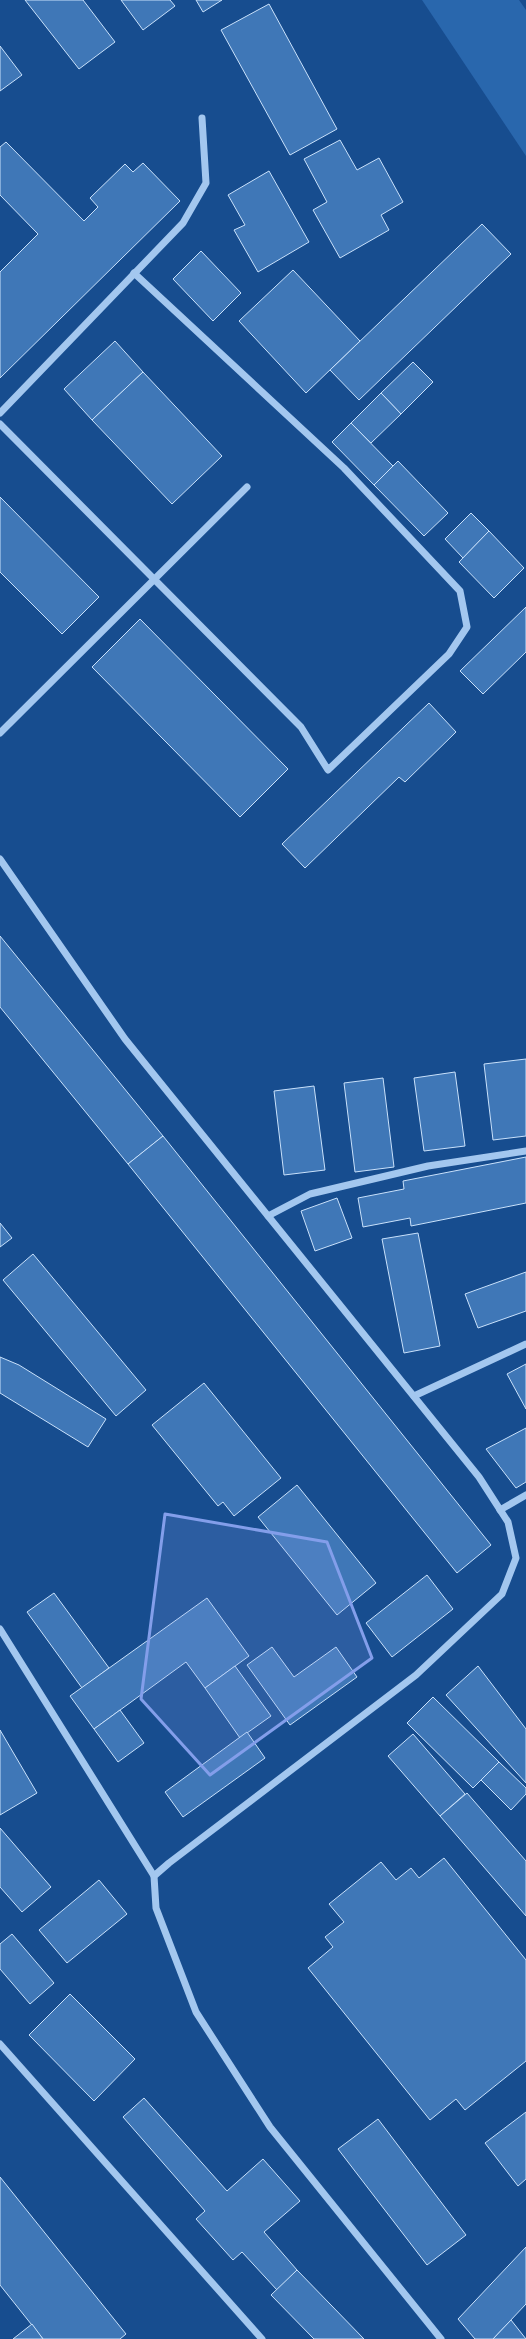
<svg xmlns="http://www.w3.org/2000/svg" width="526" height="2339" viewBox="0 0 526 2339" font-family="Raleway,sans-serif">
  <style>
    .green { fill: #2967ad }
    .building { fill: #3f77b7; stroke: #c9e1fb }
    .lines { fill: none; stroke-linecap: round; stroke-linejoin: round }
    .minor { stroke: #a3c7ef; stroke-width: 7 }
    .marked { fill: #839eea; fill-opacity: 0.2; stroke: #839eea; stroke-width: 3; stroke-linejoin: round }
  </style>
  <rect width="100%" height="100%" fill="#174d8f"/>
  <polygon class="green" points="422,0 519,0 526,10 526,156"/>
  <g class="building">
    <polygon points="25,0 83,0 115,42 79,69"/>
    <polygon points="121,0 170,0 175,6 143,30"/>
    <polygon points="196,0 222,0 203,12"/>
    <polygon points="269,4 337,129 290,155 221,30"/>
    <polygon points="0,46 22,75 0,91"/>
    <polygon points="340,140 357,170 379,158 403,202 381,215 389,230 340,258 313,210 327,202 304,159"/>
    <polygon points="6,142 84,221 98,207 90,198 125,164 133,172 143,163 180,201 0,378 0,272 38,234 0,195 0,147"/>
    <polygon points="269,171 309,242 258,272 234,230 245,225 228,195"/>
    <polygon points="482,224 511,254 359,400 330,370"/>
    <polygon points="201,251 241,293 213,321 173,279"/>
    <polygon points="293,270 360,341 306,393 239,321"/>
    <polygon points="115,341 143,372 92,420 64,389"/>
    <polygon points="413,362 433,382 401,414 381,393"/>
    <polygon points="143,372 222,456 172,504 92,420"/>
    <polygon points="381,393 401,414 371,443 351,423"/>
    <polygon points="351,423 393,466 374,485 332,442"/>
    <polygon points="398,461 448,513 424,536 374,485"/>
    <polygon points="0,497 99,597 62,634 0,572"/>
    <polygon points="471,513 489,531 463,558 445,539"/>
    <polygon points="489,531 524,568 494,598 459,562"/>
    <polygon points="526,607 526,652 483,694 460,671"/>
    <polygon points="140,619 288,769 240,817 92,667"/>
    <polygon points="429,703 456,732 405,782 399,777 305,868 282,844"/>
    <polygon points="0,936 163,1136 128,1164 0,1007"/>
    <polygon points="526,1059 526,1136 493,1140 484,1064"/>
    <polygon points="455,1072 465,1146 424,1151 414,1078"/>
    <polygon points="383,1078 394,1167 355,1172 344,1083"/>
    <polygon points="314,1086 325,1170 284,1175 274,1091"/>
    <polygon points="163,1136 491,1545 457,1573 128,1164"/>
    <polygon points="526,1157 526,1203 411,1226 410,1218 363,1227 358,1198 404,1189 403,1181"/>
    <polygon points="337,1198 352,1238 315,1251 301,1211"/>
    <polygon points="0,1223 12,1238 0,1247"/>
    <polygon points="418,1233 440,1346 404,1353 382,1239"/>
    <polygon points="33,1254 146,1390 116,1416 3,1280"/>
    <polygon points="526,1272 526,1311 478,1328 465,1294"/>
    <polygon points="0,1357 19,1365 106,1419 88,1447 0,1393"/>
    <polygon points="526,1364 526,1409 507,1374"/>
    <polygon points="204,1383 281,1478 234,1516 223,1502 218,1506 152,1425"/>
    <polygon points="526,1428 526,1482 516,1488 486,1449"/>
    <polygon points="297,1485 376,1583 337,1615 258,1517"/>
    <polygon points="427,1575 453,1609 392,1657 366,1623"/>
    <polygon points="54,1593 109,1668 82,1688 27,1612"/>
    <polygon points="207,1598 249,1656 205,1688 186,1662 94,1729 70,1696"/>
    <polygon points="272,1647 294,1677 336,1647 357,1677 290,1725 247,1665"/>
    <polygon points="235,1666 271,1716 240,1738 205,1688"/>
    <polygon points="478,1666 526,1729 526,1783 446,1695"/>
    <polygon points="433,1697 499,1762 473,1788 407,1723"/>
    <polygon points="120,1710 144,1743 118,1762 94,1729"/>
    <polygon points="0,1730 37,1793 0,1815"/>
    <polygon points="247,1732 265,1758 183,1817 165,1792"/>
    <polygon points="413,1734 465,1794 440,1816 388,1756"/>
    <polygon points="499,1762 526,1788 526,1794 511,1810 481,1780"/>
    <polygon points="467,1793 526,1861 526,1916 440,1816"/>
    <polygon points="0,1828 51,1887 22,1912 0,1887"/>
    <polygon points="444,1858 526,1960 526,2061 465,2110 456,2099 430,2120 308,1968 333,1947 325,1937 344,1922 329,1904 381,1862 396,1880 411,1868 419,1878"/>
    <polygon points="99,1880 127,1914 67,1963 39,1930"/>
    <polygon points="12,1934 54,1983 30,2004 0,1969 0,1944"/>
    <polygon points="70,1994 135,2059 94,2101 29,2035"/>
    <polygon points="144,2098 227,2191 263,2159 300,2201 264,2232 297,2270 277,2290 242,2252 233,2260 196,2219 205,2211 123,2117"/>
    <polygon points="526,2112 526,2179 518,2186 485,2143"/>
    <polygon points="378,2119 466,2235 427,2265 338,2149"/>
    <polygon points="0,2177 126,2334 120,2339 43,2339 0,2285"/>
    <polygon points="526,2247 526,2304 493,2339 475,2339 458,2319"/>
    <polygon points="297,2270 364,2339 314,2339 271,2295"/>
    <polygon points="511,2320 526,2339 493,2339"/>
    <polygon points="32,2324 43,2339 13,2339"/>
  </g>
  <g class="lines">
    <g class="minor">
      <polyline points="0,413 183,223 206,183 202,118"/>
      <polyline points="0,424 301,727 328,770 449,654 467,627 460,591 344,468 134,273"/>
      <polyline points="0,733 247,487"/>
      <polyline points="0,859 125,1039 479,1477 508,1522 516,1558 502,1594 416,1675 169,1863 154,1876 156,1908 196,2012 270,2127 441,2339"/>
      <polyline points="268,1216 310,1194 428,1166 526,1151"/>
      <polyline points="414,1396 526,1344"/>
      <polyline points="500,1510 526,1495"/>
      <polyline points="0,1629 154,1876"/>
      <polyline points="0,2044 262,2339"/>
    </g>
  </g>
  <path class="marked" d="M165,1514L327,1542L372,1658L210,1775L141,1699Z"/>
</svg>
